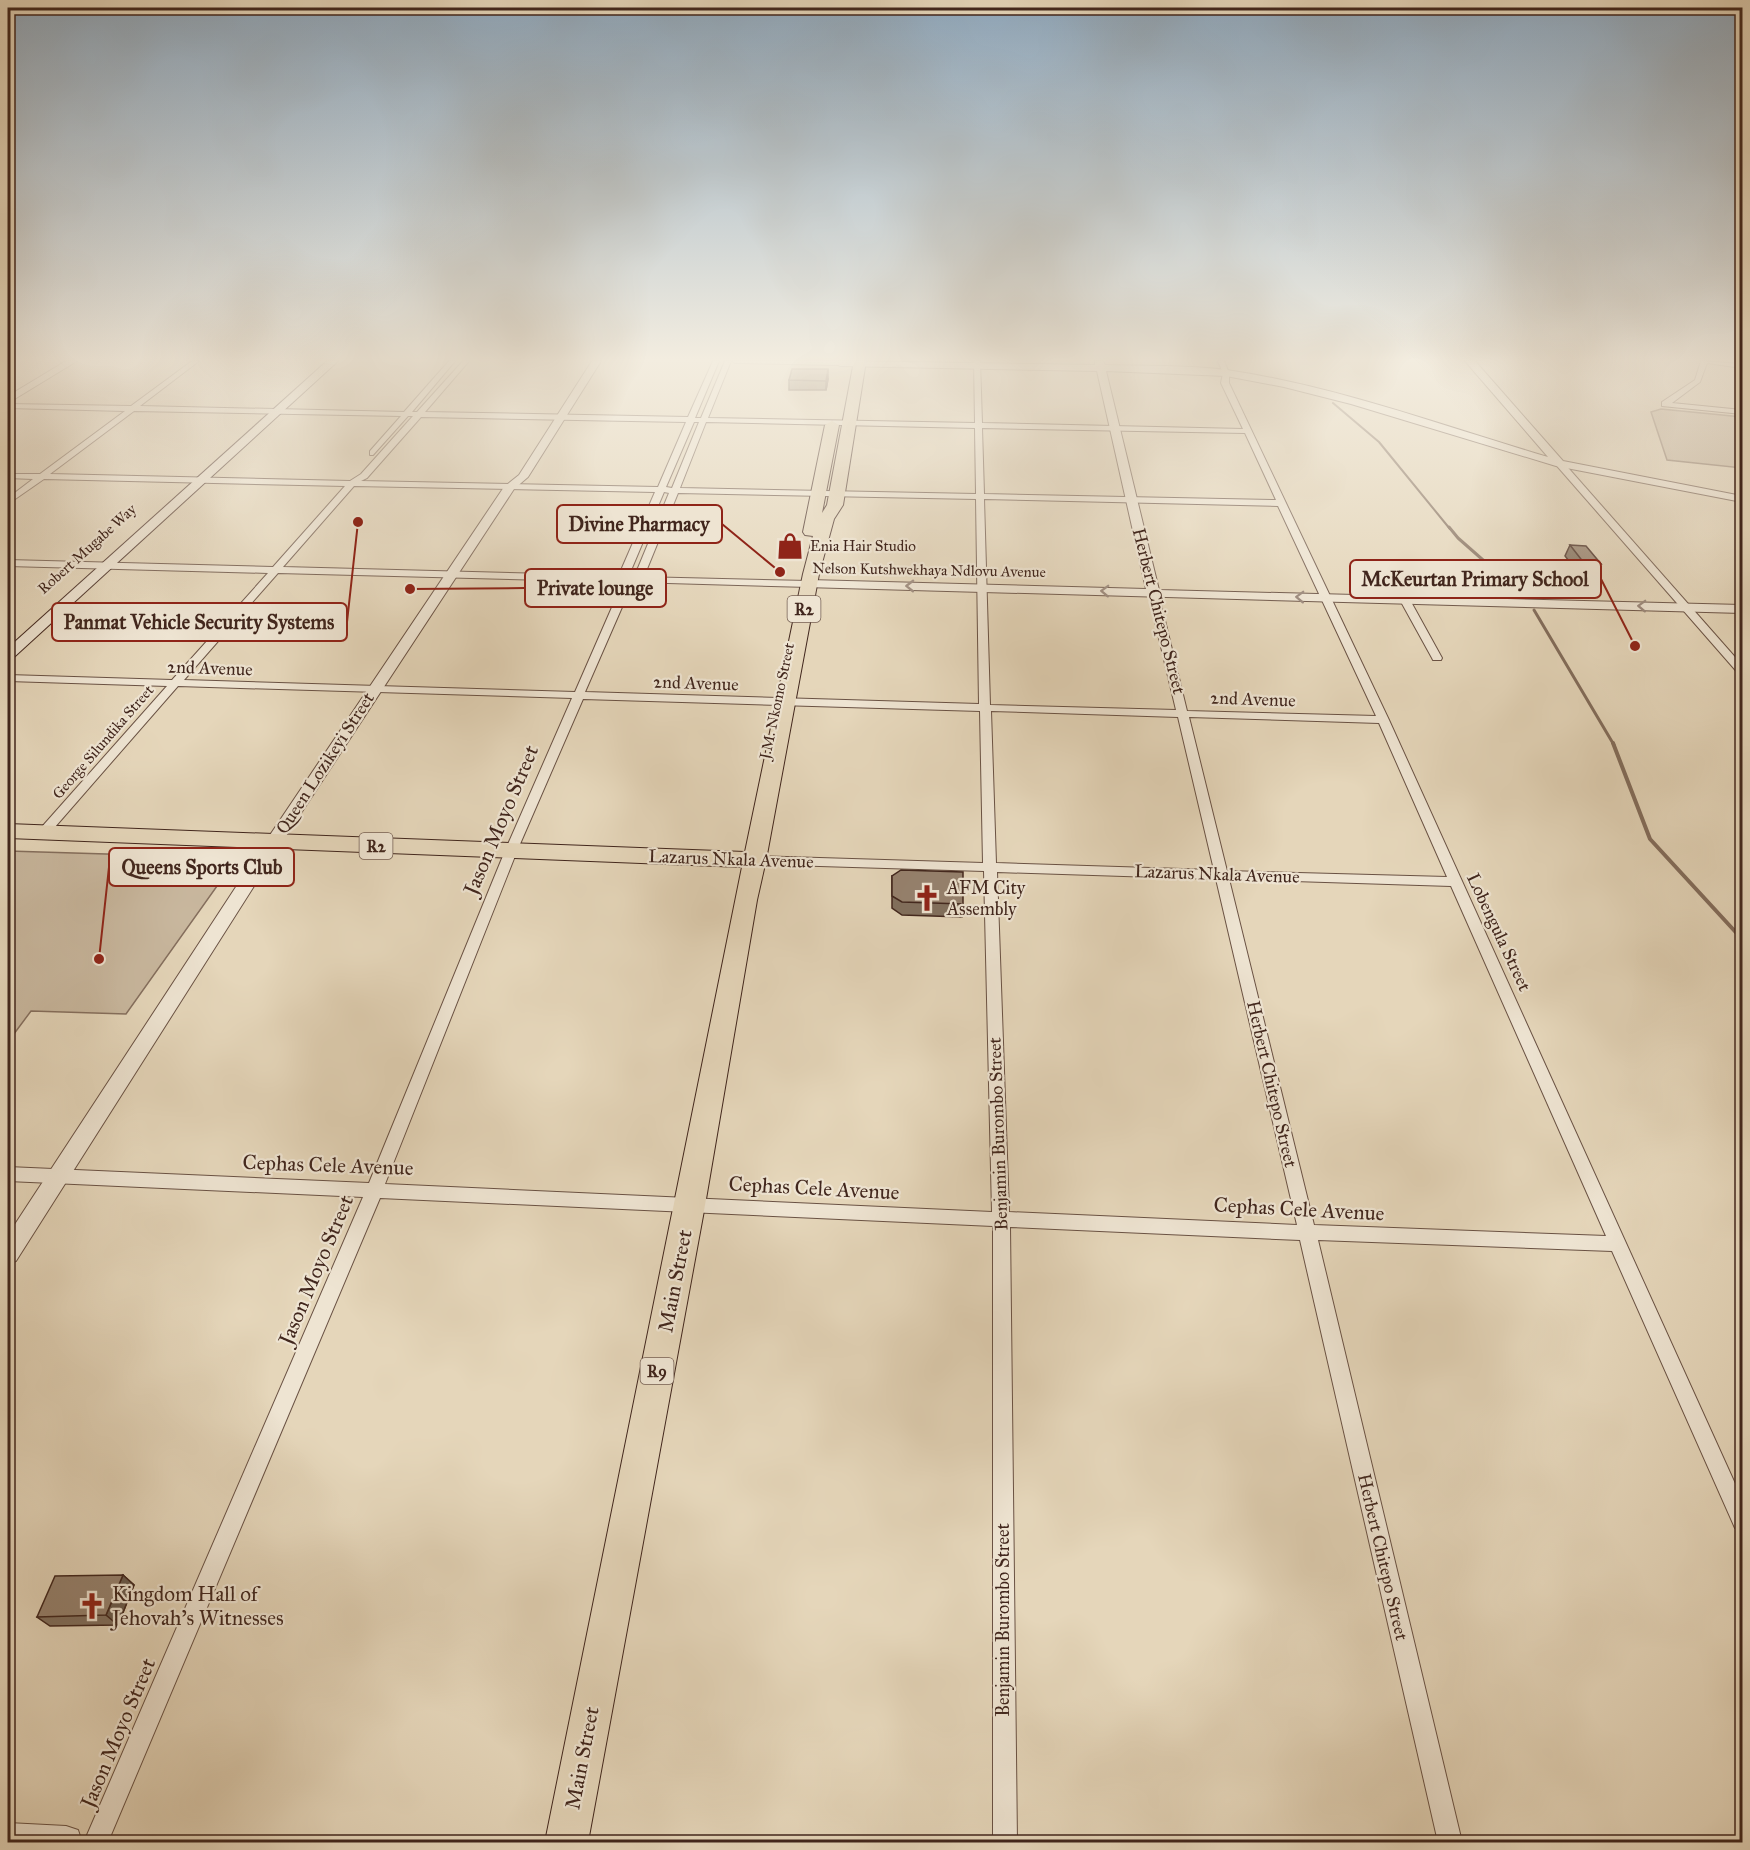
<svg xmlns="http://www.w3.org/2000/svg" width="1750" height="1850" viewBox="0 0 1750 1850" font-family="'IM FELL Great Primer',serif">
  <style>
    .green { fill: #c9b89f; stroke: #856f5e; stroke-width: 1.5 }
    .lines { fill: none; stroke-linecap: round; stroke-linejoin: round }
    .stream-far2 { stroke: #826c5b; stroke-width: 2 }
    .stream-far1 { stroke: #826c5b; stroke-width: 3 }
    .stream { stroke: #826c5b; stroke-width: 4 }
    .minor-casing { stroke: #6a5244; stroke-width: 2 }
    .tertiary-casing { stroke: #6a5244; stroke-width: 2 }
    .secondary-casing { stroke: #41261d; stroke-width: 2 }
    .trunk-casing { stroke: #41261d; stroke-width: 2 }
    .minor { fill: #eee4d2; fill-rule: evenodd }
    .tertiary { fill: #eee4d2; fill-rule: evenodd }
    .secondary { fill: #eee4d2; fill-rule: evenodd }
    .trunk { fill: #e5d6ba; fill-rule: evenodd }
    .wall { fill: #81705f; stroke: #41261d; stroke-width: 1.5 }
    .shaded-wall { fill: #695b4e; stroke: #41261d; stroke-width: 1.5 }
    .building { fill: #96826f; stroke: #41261d; stroke-width: 1.5 }
    .oneway { stroke: #988578 }
    .labels { text-anchor: middle; dominant-baseline: central; stroke-width: 4.5; stroke-linejoin: round; paint-order: stroke }
    .far-poi-label { font-size: 15px; fill: #41261d; stroke: #eee4d2; text-anchor: start }
    .far-street-label { font-size: 15px; fill: #41261d; stroke: #eee4d2 }
    .shield { fill: #eee4d2; stroke: #755f53; stroke-width: 1.5 }
    .shield-label { font-size: 16px; font-weight: bold; fill: #41261d }
    .street-label { font-size: 18px; fill: #41261d; stroke: #eee4d2 }
    .poi-label { font-size: 18px; fill: #41261d; stroke: #eee4d2; text-anchor: start }
    .near-street-label { font-size: 21px; fill: #41261d; stroke: #eee4d2 }
    .near-poi-label { font-size: 21px; fill: #41261d; stroke: #eee4d2; text-anchor: start }
    .leader { fill: none; stroke: #8f2418; stroke-width: 2 }
    .callout-dot { fill: #8f2418; stroke: #eee4d2; stroke-width: 2 }
    .callout { fill: #eee4d2; stroke: #8f2418; stroke-width: 2 }
    .callout-label { font-size: 20px; text-anchor: middle; font-weight: bold; fill: #41261d }
  </style>
  <rect width="100%" height="100%" fill="#e5d6ba"/>
  <filter id="stains"><feTurbulence type="fractalNoise" baseFrequency=".00333" numOctaves="4"/><feColorMatrix values="0 0 0 0 .2 0 0 0 0 .09 0 0 0 0 .02 0 0 0 .5 -.17"/></filter>
  <radialGradient id="worn" r=".72"><stop offset=".6" stop-color="#630" stop-opacity="0"/><stop offset="1" stop-color="#630" stop-opacity=".3"/></radialGradient>
  <g class="green">
    <polygon points="1661,409 1742,417 1742,468 1667,460 1651,412"/>
    <polygon points="8,851 237,858 126,1014 31,1011 8,1042"/>
  </g>
  <g class="lines">
    <polyline class="stream-far2" points="1333,403 1379,442 1450,529"/>
    <g class="stream-far1">
      <polyline points="1449,527 1458,538 1516,589"/>
      <polyline points="1534,610 1614,745"/>
    </g>
    <polyline class="stream" points="1613,743 1650,839 1742,939"/>
    <defs>
      <g id="minor">
        <path d="M192,361H199L140,406L404,412L449,361H455L412,412H417L463,361H469L425,412L688,417L713,361H719L695,418H701L725,361H731L708,418L975,423L974,361H980L982,423L1243,429L1221,383L1223,373L1218,361H1224L1229,373V383L1389,720L1742,1499V1531L1735,1528L1612,1251L1318,1240L1462,1842H1438L1300,1240L1010,1227L1017,1842H993V1226L380,1198L108,1842H84L363,1197L8,1181V1167L369,1183L505,851L572,698L178,686L48,835H40L38,832L40,829L167,686L8,681V675L172,680L268,573L8,566V560L273,567L345,486L44,479L8,504V498L33,479L8,478V474H40L125,411L8,408V404L131,406ZM134,411L401,416L370,451V455H373L408,416H413L361,474L350,481L50,474ZM421,417L686,422L658,487L361,481L367,478ZM694,422H699L672,488L666,487ZM706,422L975,428L976,494L680,488ZM982,428L1245,433L1276,500L984,494ZM354,486L655,492L622,568L624,576L283,567ZM664,492L669,493L638,568L632,572V568ZM678,493L976,499L979,704L585,692L633,582L809,587L814,584L809,581L639,577L647,569ZM984,499L1278,506L1376,716L1187,711L1158,592L1153,589L1148,592L1176,710L990,705ZM278,573L623,582L575,692L184,680ZM583,699L980,711L983,863L755,856L749,860L755,864L984,871L992,1212L385,1184L517,851ZM991,711L1178,717L1214,870L996,863ZM1189,717L1379,723L1447,877L1227,871ZM997,872L1216,879L1297,1225L1009,1212ZM1229,879L1451,886L1606,1236L1314,1225Z"/>
        <polygon points="732,361 840,361 843,363 840,365 735,363"/>
        <polygon points="1701,361 1742,364 1742,368 1707,363 1700,382 1672,403 1742,410 1742,414 1662,406 1662,402 1695,380"/>
        <polygon points="1557,462 1563,462 1742,665 1742,674 1738,673 1557,466"/>
        <polygon points="1405,597 1410,600 1442,658 1441,660 1433,660 1432,658 1400,600"/>
      </g>
      <g id="tertiary">
        <polygon points="66,361 77,361 8,403 8,396"/>
        <polygon points="592,361 601,361 528,477 514,489 282,842 16,1261 8,1264 8,1235 268,838 504,487 519,475"/>
        <path d="M838,361L1095,365V361H1103L1105,365C1145,366 1187,365 1227,370C1336,386 1443,426 1548,457L1465,361H1475L1563,461L1742,496V502L1556,466L1351,404L1284,387L1226,376L1106,371L1159,590L1742,605V613L805,587L803,584L809,580L1146,589L1097,371L840,366L835,363Z"/>
        <polygon points="8,1823 66,1826 78,1830 82,1842 8,1842"/>
      </g>
      <polygon id="secondary" points="327,361 338,361 13,658 8,659 8,648"/>
      <polygon id="trunk" points="854,361 866,361 843,505 834,519 819,574 766,860 757,900 705,1205 588,1842 545,1842 742,867 8,838 8,824 745,852 803,574 813,536 805,535 803,532 825,425 832,421 839,425 822,513 827,505"/>
    </defs>
    <use href="#minor" class="minor-casing"/>
    <use href="#tertiary" class="tertiary-casing"/>
    <use href="#secondary" class="secondary-casing"/>
    <use href="#trunk" class="trunk-casing"/>
    <use href="#minor" class="minor"/>
    <use href="#tertiary" class="tertiary"/>
    <use href="#secondary" class="secondary"/>
    <use href="#trunk" class="trunk"/>
  </g>
  <g class="wall">
    <polygon points="828,379 826,390 789,390 789,380"/>
    <polygon points="1570,545 1601,564 1596,575 1579,574 1565,556"/>
    <polygon points="892,876 963,904 962,917 902,915 892,908"/>
    <polygon points="123,1575 134,1585 118,1625 50,1626 37,1617"/>
  </g>
  <g class="shaded-wall">
    <polygon points="828,369 828,379 826,390 826,381"/>
    <polygon points="123,1575 134,1585 118,1625 106,1615"/>
  </g>
  <g class="building">
    <polygon points="792,369 828,369 826,381 789,380"/>
    <polygon points="1570,545 1586,546 1601,564 1584,563"/>
    <polygon points="901,870 963,872 963,904 902,902 892,896 892,876"/>
    <polygon points="123,1575 106,1615 37,1617 55,1576"/>
  </g>
  <defs><path id="oneway-chevron" d="M-2-3.5L2.5 0L-2 3.5" fill="none" stroke-width="1.6" stroke-linecap="round" stroke-linejoin="round" transform="scale(1.5)"/></defs>
  <g class="oneway">
    <use href="#oneway-chevron" transform="translate(910 586) rotate(-179)"/>
    <use href="#oneway-chevron" transform="translate(1105 591) rotate(-178)"/>
    <use href="#oneway-chevron" transform="translate(1300 597) rotate(-178)"/>
    <use href="#oneway-chevron" transform="translate(1642 606) rotate(-178)"/>
  </g>
  <linearGradient id="sky" x2="0" y2="1"><stop stop-color="#90aac0"/><stop offset="0.58" stop-color="#f3ede0"/><stop offset="1" stop-color="#f3ede0" stop-opacity="0"/></linearGradient>
  <rect width="1750" height="620" fill="url(#sky)"/>
  <defs>
    <symbol id="shop-bare" viewBox="-9 -9 18 18"><path d="M-5-2.5h2.3a2.7 3.5 0 0 1 5.4 0H5L5.5 6h-11ZM-1.5-2.5h3a1.5 2.3 0 0 0-3 0Z" fill="#8f2418" stroke="#eee4d2" stroke-width="2.5" paint-order="stroke"/></symbol>
    <symbol id="church-bare" viewBox="-9 -9 18 18"><path d="M-1.2-6h2.4v3.5h3.3v2.4h-3.3V6h-2.4V-.1h-3.3v-2.4h3.3Z" fill="#8f2418" stroke="#eee4d2" stroke-width="2.5" paint-order="stroke"/></symbol>
  </defs>
  <g fill-rule="evenodd">
    <use href="#shop-bare" x="771" y="527" width="38" height="38"/>
    <use href="#church-bare" x="908" y="879" width="38" height="38"/>
    <use href="#church-bare" x="73" y="1587" width="38" height="38"/>
  </g>
  <g class="labels">
    <g class="far-poi-label">
      <text x="810" y="546">Enia Hair Studio</text>
    </g>
    <g class="far-street-label">
      <text transform="translate(87 549) rotate(-42)">Robert Mugabe Way</text>
      <text transform="translate(929 570) rotate(1)">Nelson Kutshwekhaya Ndlovu Avenue</text>
      <text transform="translate(777 701) rotate(-78)">J.M. Nkomo Street</text>
      <text transform="translate(103 742) rotate(-49)">George Silundika Street</text>
    </g>
    <g class="shield">
      <rect x="787.5" y="596" width="33" height="26" rx="4.5"/>
      <rect x="359.5" y="833" width="33" height="26" rx="4.5"/>
      <rect x="640.5" y="1358" width="33" height="26" rx="4.5"/>
    </g>
    <g class="shield-label">
      <text x="804" y="609">R2</text>
      <text x="376" y="846">R2</text>
      <text x="657" y="1371">R9</text>
    </g>
    <g class="street-label">
      <text transform="translate(1159 611) rotate(76)">Herbert Chitepo Street</text>
      <text transform="translate(210 668) rotate(2)">2nd Avenue</text>
      <text transform="translate(696 683) rotate(2)">2nd Avenue</text>
      <text transform="translate(1253 699) rotate(2)">2nd Avenue</text>
      <text transform="translate(325 763) rotate(-57)">Queen Lozikeyi Street</text>
      <text transform="translate(731 859) rotate(2)">Lazarus Nkala Avenue</text>
      <text transform="translate(1217 874) rotate(2)">Lazarus Nkala Avenue</text>
      <text transform="translate(1499 932) rotate(65)">Lobengula Street</text>
      <text transform="translate(1272 1084) rotate(77)">Herbert Chitepo Street</text>
      <text transform="translate(998 1134) rotate(-92)">Benjamin Burombo Street</text>
      <text transform="translate(1383 1557) rotate(77)">Herbert Chitepo Street</text>
      <text transform="translate(1003 1620) rotate(-90)">Benjamin Burombo Street</text>
    </g>
    <g class="poi-label">
      <text x="947" y="888">AFM City<tspan x="947" dy="21">Assembly</tspan></text>
    </g>
    <g class="near-street-label">
      <text transform="translate(501 820) rotate(-67)">Jason Moyo Street</text>
      <text transform="translate(328 1165) rotate(2)">Cephas Cele Avenue</text>
      <text transform="translate(814 1188) rotate(3)">Cephas Cele Avenue</text>
      <text transform="translate(1299 1209) rotate(3)">Cephas Cele Avenue</text>
      <text transform="translate(316 1270) rotate(-67)">Jason Moyo Street</text>
      <text transform="translate(675 1281) rotate(-79)">Main Street</text>
      <text transform="translate(118 1733) rotate(-67)">Jason Moyo Street</text>
      <text transform="translate(582 1758) rotate(-79)">Main Street</text>
    </g>
    <g class="near-poi-label">
      <text x="112" y="1594">Kingdom Hall of<tspan x="112" dy="24">Jehovah's Witnesses</tspan></text>
    </g>
  </g>
  <path class="leader" d="M780 572L722 524M1635 646L1601 579M410 589L525 588M358 522L347 622M99 959L109 867"/>
  <g class="callout-dot">
    <circle cx="780" cy="572" r="6"/>
    <circle cx="1635" cy="646" r="6"/>
    <circle cx="410" cy="589" r="6"/>
    <circle cx="358" cy="522" r="6"/>
    <circle cx="99" cy="959" r="6"/>
  </g>
  <g class="callout">
    <rect x="557" y="505" width="165" height="38" rx="6"/>
    <rect x="1350" y="560" width="251" height="38" rx="6"/>
    <rect x="525" y="569" width="141" height="38" rx="6"/>
    <rect x="52" y="603" width="295" height="38" rx="6"/>
    <rect x="109" y="848" width="185" height="38" rx="6"/>
  </g>
  <g class="callout-label">
    <text x="639" y="531">Divine Pharmacy</text>
    <text x="1475" y="586">McKeurtan Primary School</text>
    <text x="595" y="595">Private lounge</text>
    <text x="199" y="629">Panmat Vehicle Security Systems</text>
    <text x="202" y="874">Queens Sports Club</text>
  </g>
  <rect width="1750" height="1850" fill="none" stroke="#e5d6ba" stroke-width="30"/>
  <rect x="9" y="9" width="1732" height="1832" fill="none" stroke="#41261d" stroke-width="3"/>
  <rect x="15" y="15" width="1720" height="1820" fill="none" stroke="#41261d" stroke-width="1.5"/>
  <rect width="100%" height="100%" filter="url(#stains)"/>
  <rect width="100%" height="100%" fill="url(#worn)"/>
</svg>
